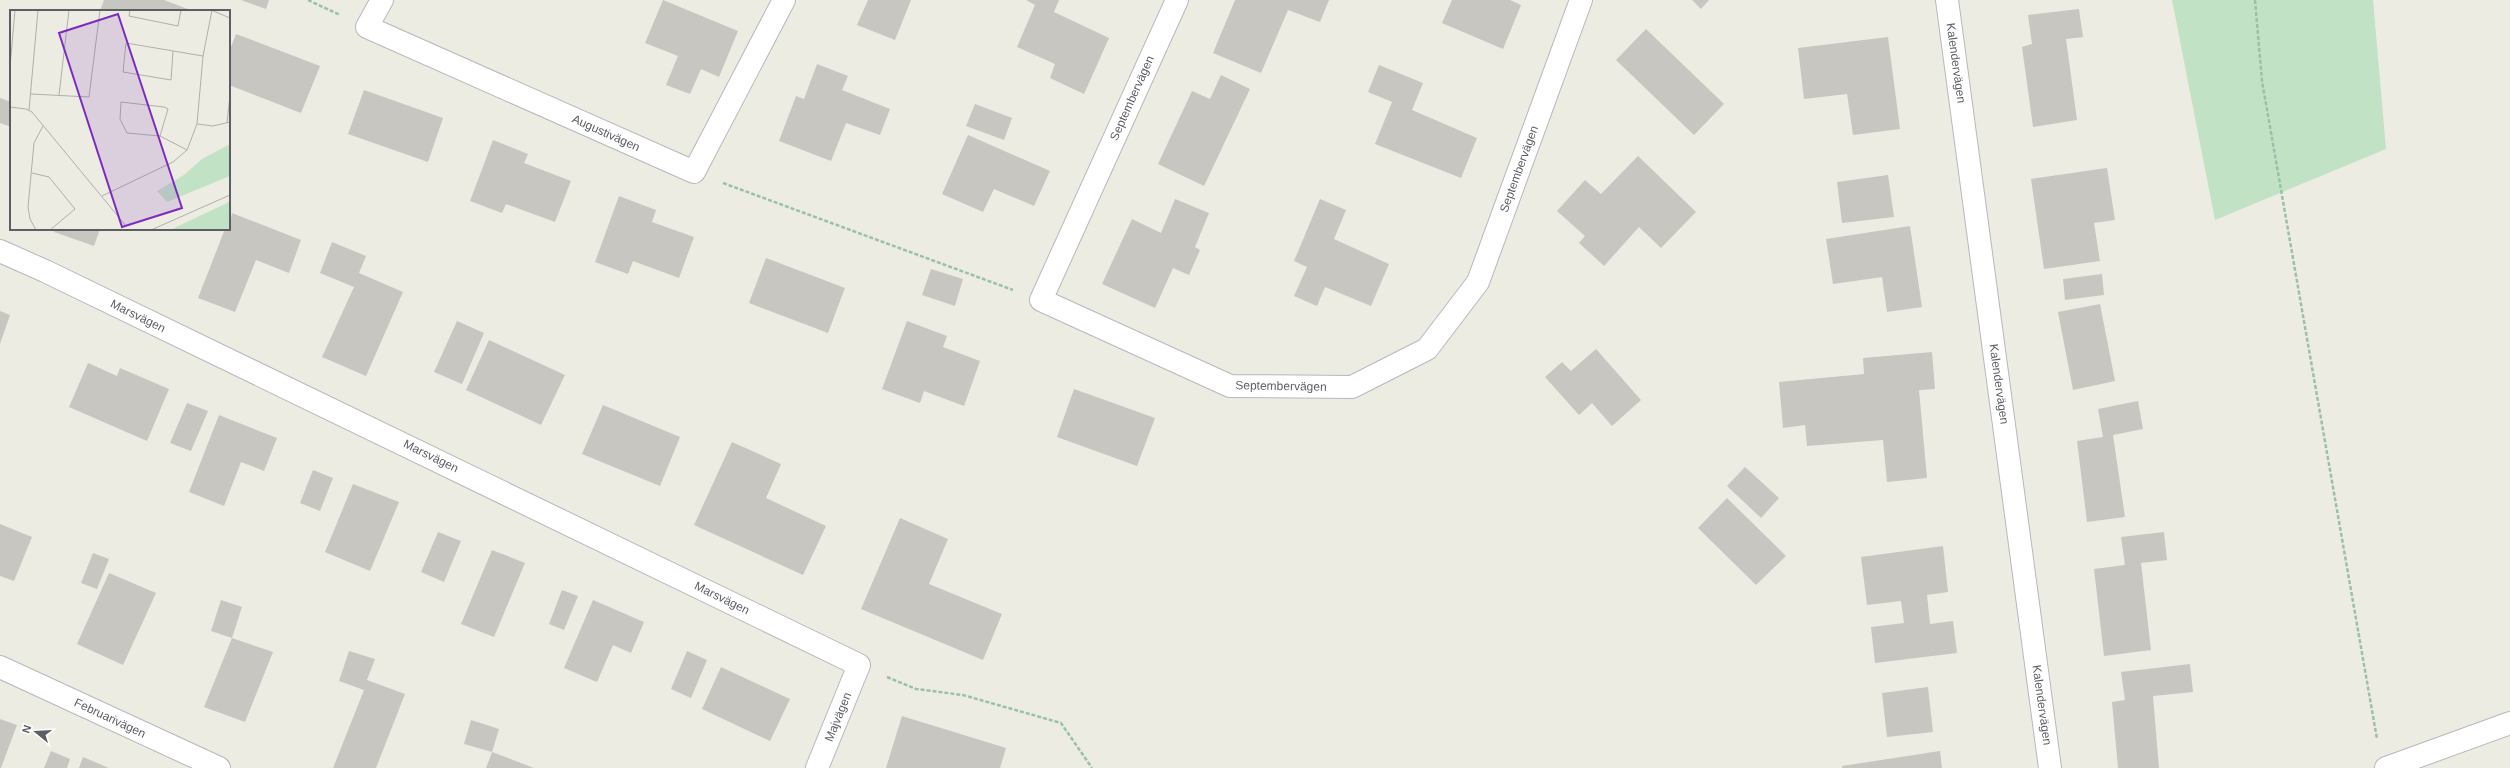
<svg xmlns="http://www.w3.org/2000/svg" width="2510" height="768" viewBox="0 0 2510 768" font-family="Arial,sans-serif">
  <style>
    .green { fill: #c2e2c5 }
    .building { fill: #c8c6c0 }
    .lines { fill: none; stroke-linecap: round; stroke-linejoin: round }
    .minor-casing { stroke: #b6b8bc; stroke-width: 24 }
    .path { stroke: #9ac0aa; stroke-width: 2.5; stroke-dasharray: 4 2; stroke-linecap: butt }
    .minor { stroke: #fff; stroke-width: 22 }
    .labels { text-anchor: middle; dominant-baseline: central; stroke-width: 3; stroke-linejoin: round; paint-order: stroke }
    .street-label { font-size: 12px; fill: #5b5e63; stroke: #fff }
    .inset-road { fill: none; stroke: #afafac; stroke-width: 1 }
    .view { fill: #7b2cbf; fill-opacity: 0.15; stroke: #7b2cbf; stroke-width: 2 }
    .inset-edge { fill: none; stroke: #5b5e63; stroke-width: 2 }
  </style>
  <rect width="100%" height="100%" fill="#edece3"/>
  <polygon class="green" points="2172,0 2373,0 2386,149 2215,220"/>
  <g class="building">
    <polygon points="104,0 164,0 193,11 100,11"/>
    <polygon points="241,0 269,0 266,9"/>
    <polygon points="663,0 738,31 719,77 701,69 690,94 666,85 678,56 645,43"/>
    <polygon points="868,0 911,0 895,40 857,25"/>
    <polygon points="1026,0 1059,0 1054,12 1109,38 1084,94 1050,78 1055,64 1017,47 1035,5"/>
    <polygon points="1235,0 1329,0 1320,22 1288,10 1261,73 1213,53"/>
    <polygon points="1452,0 1510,0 1521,5 1503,49 1442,23"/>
    <polygon points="1692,0 1709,0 1701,9"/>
    <polygon points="2079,9 2083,37 2066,39 2077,120 2033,127 2022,47 2032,44 2028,15"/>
    <polygon points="1646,29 1724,104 1694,135 1616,60"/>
    <polygon points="236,34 320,66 301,113 229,85 229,52"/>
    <polygon points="1888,37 1900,129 1853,135 1847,94 1804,99 1798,48"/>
    <polygon points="817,64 848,76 842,90 890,109 880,135 846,123 831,161 779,141 796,96 804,99"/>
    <polygon points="1379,65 1423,83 1412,110 1477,138 1461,178 1375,144 1392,102 1368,92"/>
    <polygon points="1221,75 1250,89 1204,186 1158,164 1192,91 1210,99"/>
    <polygon points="364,90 443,118 428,162 348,134"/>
    <polygon points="0,98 11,102 11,127 0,123"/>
    <polygon points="975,104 1012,118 1004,140 966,126"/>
    <polygon points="968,135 1050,171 1034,206 994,189 983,212 942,194"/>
    <polygon points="493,140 528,154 524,163 571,181 555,222 506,204 502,213 470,201"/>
    <polygon points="1638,156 1696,212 1661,248 1639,227 1604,266 1579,243 1585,236 1557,211 1585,180 1601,194"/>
    <polygon points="2107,168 2115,220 2094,223 2100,261 2044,269 2031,179"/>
    <polygon points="1888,175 1894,217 1842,223 1837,182"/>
    <polygon points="619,196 656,210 652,222 694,237 679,278 633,261 628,274 595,262"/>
    <polygon points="1175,199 1209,213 1195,247 1200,250 1189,275 1173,268 1155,308 1102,284 1132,219 1161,233"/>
    <polygon points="1320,199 1346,210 1334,239 1389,264 1371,306 1325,287 1317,306 1294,296 1307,267 1294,261"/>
    <polygon points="232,213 301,240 289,273 256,260 235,312 198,298 225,229 229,229"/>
    <polygon points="1910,226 1922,307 1887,312 1882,277 1833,284 1826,239"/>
    <polygon points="55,229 100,229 94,246 54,232"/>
    <polygon points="332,242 366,256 359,273 403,292 366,376 322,357 354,287 320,273"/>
    <polygon points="766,258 845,288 828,333 749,303"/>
    <polygon points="931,269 963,279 955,306 922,295"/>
    <polygon points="2102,274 2104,295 2065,300 2063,279"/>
    <polygon points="2100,304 2115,381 2073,390 2058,312"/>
    <polygon points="0,311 10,315 0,344"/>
    <polygon points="457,321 484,333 462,384 434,372"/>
    <polygon points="907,321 947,336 943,347 980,361 964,406 924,391 920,403 882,389"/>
    <polygon points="489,340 565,375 541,425 466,390"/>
    <polygon points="1596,349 1641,400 1612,426 1592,403 1579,415 1545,377 1562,362 1571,371"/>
    <polygon points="1932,352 1935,389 1919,390 1927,478 1887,482 1883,440 1807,446 1805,425 1783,428 1779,382 1864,374 1863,358"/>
    <polygon points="88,363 117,376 120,368 169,389 147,441 69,407"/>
    <polygon points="1074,389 1155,418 1137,466 1057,437"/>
    <polygon points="2138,401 2143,429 2113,435 2125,517 2087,522 2077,441 2103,437 2098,409"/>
    <polygon points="187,403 208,411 191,451 170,443"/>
    <polygon points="603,405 680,437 660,486 582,454"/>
    <polygon points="219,415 277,438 264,471 241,462 224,506 189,492"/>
    <polygon points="732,442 781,464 766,498 826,526 803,575 694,525"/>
    <polygon points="1745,467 1779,498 1761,518 1727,486"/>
    <polygon points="313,470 333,478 320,511 300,503"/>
    <polygon points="353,484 399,502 370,571 325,552"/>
    <polygon points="1727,498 1786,556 1756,585 1698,528"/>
    <polygon points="900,518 948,539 929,584 1002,614 983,660 861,609"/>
    <polygon points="0,524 32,537 14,581 0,576"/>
    <polygon points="438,532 461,541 444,582 421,572"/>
    <polygon points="2164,532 2167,560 2141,563 2151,650 2104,656 2094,569 2125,565 2121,537"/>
    <polygon points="1943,546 1948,592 1927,595 1930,624 1953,621 1957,653 1875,663 1871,627 1904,623 1901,601 1867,605 1861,557"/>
    <polygon points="492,550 525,563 494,637 461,624"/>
    <polygon points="93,553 109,559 97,589 81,583"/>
    <polygon points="109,573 156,593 123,665 77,644"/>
    <polygon points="562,590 578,596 564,630 549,624"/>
    <polygon points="221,600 242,607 232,638 273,652 245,722 204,707 232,638 211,631"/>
    <polygon points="593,600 644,622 631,653 613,645 597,682 564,668"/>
    <polygon points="349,651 375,659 367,680 405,694 376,768 333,768 364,690 339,681"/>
    <polygon points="687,651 707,660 691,698 671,689"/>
    <polygon points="2190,664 2193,692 2153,696 2159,768 2118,768 2112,702 2125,700 2121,672"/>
    <polygon points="721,667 790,699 770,741 702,709"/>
    <polygon points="1928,687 1933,732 1887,737 1882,693"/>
    <polygon points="902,716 1006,748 1000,768 886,768"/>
    <polygon points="0,719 17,725 1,768 0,768"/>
    <polygon points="471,720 499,729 492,752 464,744"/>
    <polygon points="51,751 70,759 67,768 44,768"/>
    <polygon points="1940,751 1942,768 1842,768 1842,766"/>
    <polygon points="492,752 534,768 486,768"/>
    <polygon points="83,757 109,768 79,768"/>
  </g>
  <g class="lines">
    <defs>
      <g id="minor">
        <polyline points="382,0 367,27 694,172 784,0"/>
        <polyline points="1177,0 1041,300 1230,386 1352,387 1427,349 1478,282 1581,0"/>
        <polyline points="1947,0 2050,768"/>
        <polyline points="0,251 45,271 859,665 817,768"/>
        <polyline points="0,667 219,768"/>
        <polyline points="2386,768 2510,723"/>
      </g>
    </defs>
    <use href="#minor" class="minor-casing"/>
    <g class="path">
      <polyline points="308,0 340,15"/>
      <polyline points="2255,0 2262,81 2377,739"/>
      <polyline points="723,183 1013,290"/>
      <polyline points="887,677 916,689 963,695 1061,723 1092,768"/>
    </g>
    <use href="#minor" class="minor"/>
  </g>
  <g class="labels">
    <g class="street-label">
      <text transform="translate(1956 63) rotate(82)">Kalendervägen</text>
      <text transform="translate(1132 98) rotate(-66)">Septembervägen</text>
      <text transform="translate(606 133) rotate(24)">Augustivägen</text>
      <text transform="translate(1519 169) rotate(-70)">Septembervägen</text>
      <text transform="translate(138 316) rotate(26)">Marsvägen</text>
      <text transform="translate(1999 384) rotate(82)">Kalendervägen</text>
      <text transform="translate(1281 386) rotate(1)">Septembervägen</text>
      <text transform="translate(431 456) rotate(26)">Marsvägen</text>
      <text transform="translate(722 598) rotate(26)">Marsvägen</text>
      <text transform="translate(2042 705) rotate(82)">Kalendervägen</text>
      <text transform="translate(838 717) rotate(-68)">Majvägen</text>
      <text transform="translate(110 718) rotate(25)">Februarivägen</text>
    </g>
  </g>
  <g transform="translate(10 10)">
    <rect width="220" height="220" fill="#edece3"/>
    <path d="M220,134V166L157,192L147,181L174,165L192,149ZM220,191V220H160L217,193Z" fill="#c2e2c5"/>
    <path class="inset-road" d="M120,0L119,6L168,16L171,0M201,0L220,8M163,41L161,70L113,62L116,33L193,46M0,57L5,0M21,84L79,87L90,0M49,85L59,0M0,97L16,99L22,102L116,216M19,100L28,0M217,113L220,86M187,114L203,116L220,112M150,126L117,123L110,109L111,92L154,97L158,99L150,126L177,140M22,163L39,167L65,199L40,220M92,186L163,152L177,140L187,114L193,46L202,0M26,220L20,209L18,197L24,133L33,116M141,220L220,185"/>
    <path class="view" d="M108,4L172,198L112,217L49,23Z"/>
    <rect width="220" height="220" class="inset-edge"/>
  </g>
  <g transform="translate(36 732) rotate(288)" stroke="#ffffff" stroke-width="3" paint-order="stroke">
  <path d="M0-3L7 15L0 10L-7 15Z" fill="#5b5e63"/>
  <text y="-6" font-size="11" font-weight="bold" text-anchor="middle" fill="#5b5e63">N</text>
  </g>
</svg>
